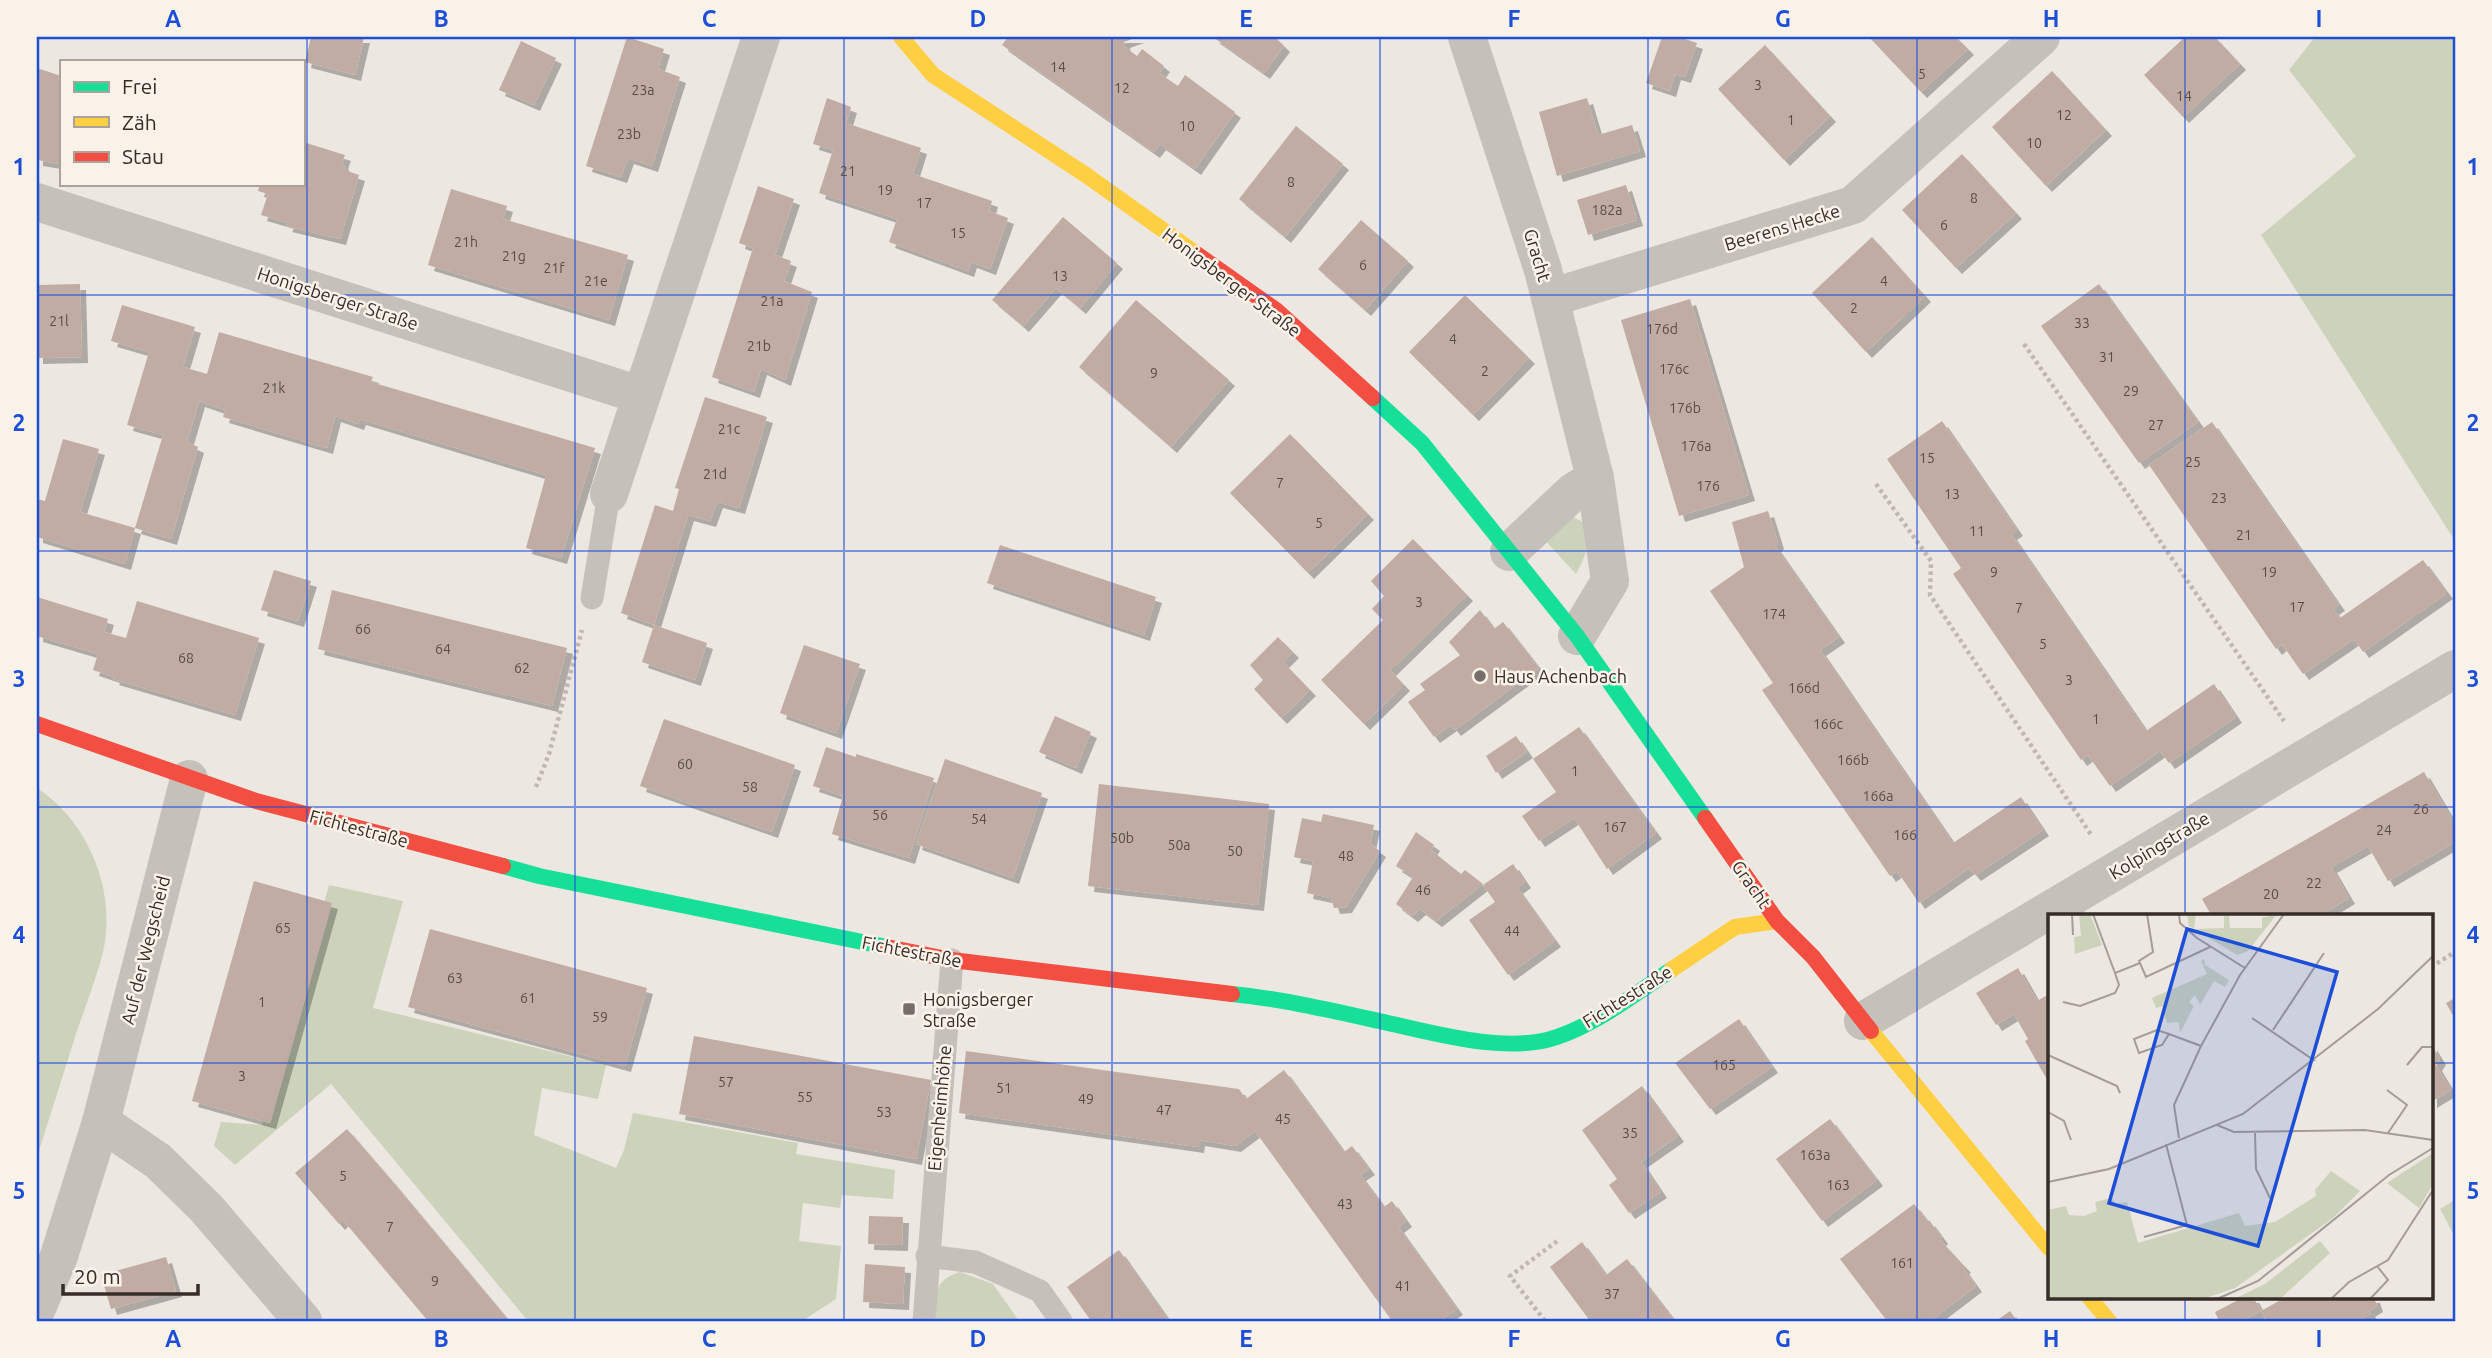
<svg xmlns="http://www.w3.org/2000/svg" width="2492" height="1358" viewBox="0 0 2492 1358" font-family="Ubuntu,sans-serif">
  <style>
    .green { fill: #cdd2bb }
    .building { fill: #c0aca2; filter: url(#shadow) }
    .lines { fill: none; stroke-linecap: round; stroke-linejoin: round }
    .path { stroke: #bfb8b2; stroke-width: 4.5; stroke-dasharray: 3.5 3.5; stroke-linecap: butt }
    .lane { stroke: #c6c0ba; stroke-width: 23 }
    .street { stroke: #c6c0ba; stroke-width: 38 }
    .fast { stroke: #16e098; stroke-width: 16 }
    .slow { stroke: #ffcf43; stroke-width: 16 }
    .jam { stroke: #f24e42; stroke-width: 16 }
    .grid { fill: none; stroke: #1d4ed8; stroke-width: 2; stroke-opacity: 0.55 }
    .poi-dot { fill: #766e69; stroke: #f9f2e8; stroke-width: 2.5 }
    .labels { text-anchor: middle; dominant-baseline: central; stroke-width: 5; stroke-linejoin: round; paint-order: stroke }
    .number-label { font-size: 14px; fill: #584d46 }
    .street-label { font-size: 18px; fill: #362d28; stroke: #f9f2e8 }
    .poi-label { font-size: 18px; fill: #362d28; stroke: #f9f2e8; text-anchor: start }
    .inset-road { fill: none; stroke: #a49d97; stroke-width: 2 }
    .view { fill: #1d4ed8; fill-opacity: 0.15; stroke: #1d4ed8; stroke-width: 3.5 }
    .inset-edge { fill: none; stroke: #362d28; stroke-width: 3.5 }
    .neatline { fill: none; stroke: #1d4ed8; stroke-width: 2.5 }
    .grid-label { font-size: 23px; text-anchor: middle; font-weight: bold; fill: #1d4ed8 }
  </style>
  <defs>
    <filter id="shadow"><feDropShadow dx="6" dy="6" stdDeviation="0" flood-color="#0004"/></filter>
  </defs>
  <rect width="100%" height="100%" fill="#ede7e1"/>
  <g class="green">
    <polygon points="2315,37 2455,37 2455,541 2261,235 2356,156 2289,70"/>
    <path d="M1573,517L1585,523C1592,542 1585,557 1576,574L1541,536Z"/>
    <path d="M37,788C89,822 117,892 103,952C96,980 85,1007 76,1034C63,1075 50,1116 37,1157Z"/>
    <polygon points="329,885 403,901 373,1008 606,1065 598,1099 542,1088 534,1135 616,1168 624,1150 633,1113 798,1143 796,1154 895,1170 893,1199 842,1195 840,1208 803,1203 799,1241 841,1246 836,1299 802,1321 528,1321 331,1084 235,1165 214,1146 221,1122 262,1125"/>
    <polygon points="2455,1200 2455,1237 2440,1209"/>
    <path d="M960,1272L993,1284L1019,1321H936C937,1296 931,1281 960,1272Z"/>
  </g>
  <g class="building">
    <polygon points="311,37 364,37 355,75 305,62"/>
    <polygon points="627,37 664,49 658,69 680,77 652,166 628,158 621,177 586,166"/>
    <polygon points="1008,37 1138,37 1124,42 1125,47 1137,56 1142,49 1164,66 1159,73 1178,86 1185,75 1235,112 1195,169 1160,144 1154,152 1002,45"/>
    <polygon points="1213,37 1275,37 1284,46 1264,73"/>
    <polygon points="1662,37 1679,37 1697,43 1685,77 1675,74 1670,91 1646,83"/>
    <polygon points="1869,37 1956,37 1968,49 1921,92"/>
    <polygon points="2185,37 2215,37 2240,64 2183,117 2144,75"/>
    <polygon points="521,41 556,58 534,105 499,90"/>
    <polygon points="1765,45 1830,116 1784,160 1718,89"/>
    <polygon points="37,68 61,76 61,164 37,160"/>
    <polygon points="2052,71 2106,130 2046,186 1992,127"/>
    <polygon points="827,98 851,107 846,123 921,148 913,174 992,201 989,211 1008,218 990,269 971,262 968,271 889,242 897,219 819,193 833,150 813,144"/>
    <polygon points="1587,98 1598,135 1632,125 1640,151 1557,176 1539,112"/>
    <polygon points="1296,126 1343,164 1285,237 1239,199"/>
    <polygon points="303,142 345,155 342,163 347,171 359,175 340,239 286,226 288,223 261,215 268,194 258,191 260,184 303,184"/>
    <polygon points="1962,154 2016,213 1956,268 1902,210"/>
    <polygon points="1626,185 1637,220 1588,235 1577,200"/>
    <polygon points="758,186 794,199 775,255 791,261 784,281 812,292 785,380 761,369 754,392 712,377 753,248 739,243"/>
    <polygon points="451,189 507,206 503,219 628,255 609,320 428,265"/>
    <polygon points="1063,217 1117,263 1080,308 1056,288 1023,326 992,300"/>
    <polygon points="1361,220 1408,261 1365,310 1318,269"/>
    <polygon points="1872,237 1925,296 1866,352 1812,293"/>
    <polygon points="80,284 82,357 37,358 37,285"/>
    <polygon points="2099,284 2198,422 2139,463 2041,326"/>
    <polygon points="1465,295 1529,358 1473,415 1409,352"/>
    <polygon points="1690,299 1749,495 1679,516 1621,320"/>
    <polygon points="1136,300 1229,380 1171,447 1079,367"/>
    <polygon points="122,305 195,327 183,367 207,374 219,332 373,377 371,382 595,448 561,558 526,548 546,475 360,419 358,424 335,416 327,448 223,417 225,410 199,401 187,442 198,447 171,539 135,528 163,435 127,425 149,352 111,341"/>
    <polygon points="705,397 767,417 739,508 717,502 710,521 688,515 654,625 707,643 695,680 642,662 654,625 621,613 655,505 673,511 679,489 675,488"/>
    <polygon points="1942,421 2017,530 2011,534 2146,731 2214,684 2236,717 2169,763 2160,751 2110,786 2088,755 2081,760 1953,574 1961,568 1887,459"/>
    <polygon points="2212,422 2339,605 2333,609 2340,618 2423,560 2447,593 2363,652 2354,639 2303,674 2282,644 2276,649 2149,465"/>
    <polygon points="1290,434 1368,514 1308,573 1230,493"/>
    <polygon points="63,439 99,449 80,512 135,528 125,564 37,537 37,499 45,501"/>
    <polygon points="1768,511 1778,543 1775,546 1839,637 1820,650 1953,843 2021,797 2043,830 1975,875 1969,868 1919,903 1897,871 1890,876 1762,690 1773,683 1710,591 1744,567 1732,522"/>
    <polygon points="1413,539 1467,595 1390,670 1404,685 1364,724 1321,680 1383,620 1372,609 1384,596 1371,581"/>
    <polygon points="1000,545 1156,597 1144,635 987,583"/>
    <polygon points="274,570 311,581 298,621 261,610"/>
    <polygon points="332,590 567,648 552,706 318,649"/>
    <polygon points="37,597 108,619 104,632 126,638 137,601 259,638 235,715 113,679 114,677 93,670 98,654 37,636"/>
    <polygon points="1480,610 1494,629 1503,622 1539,668 1455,730 1451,725 1434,737 1408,702 1425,690 1420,684 1460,655 1449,642"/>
    <polygon points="1278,637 1293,652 1283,662 1310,690 1281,718 1254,689 1263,680 1250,665"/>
    <polygon points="804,645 860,664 836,733 780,713"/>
    <polygon points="1055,716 1091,732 1076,768 1039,752"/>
    <polygon points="664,719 795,765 772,832 640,786"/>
    <polygon points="1579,727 1656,833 1607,869 1574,818 1539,841 1522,816 1556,792 1533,759"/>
    <polygon points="1516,736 1527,752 1496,773 1486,756"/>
    <polygon points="826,747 856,757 856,754 934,778 909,858 832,834 843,796 813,786"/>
    <polygon points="945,759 1042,793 1013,878 916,844"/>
    <polygon points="2424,772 2455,825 2455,842 2388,881 2368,846 2331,867 2349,898 2321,915 2259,915 2256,910 2247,915 2211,915 2202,899"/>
    <polygon points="1099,784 1269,804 1258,905 1088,886"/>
    <polygon points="1323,814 1374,825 1370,844 1380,851 1346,907 1334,908 1331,898 1307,893 1313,861 1294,857 1302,818 1321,822"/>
    <polygon points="1416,832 1434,845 1431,850 1461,874 1465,870 1483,884 1436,921 1420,909 1412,916 1396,904 1413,877 1396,866"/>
    <polygon points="1513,864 1525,882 1517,888 1555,941 1508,975 1469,920 1495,902 1483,885"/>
    <polygon points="254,881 332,903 270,1123 192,1101"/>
    <polygon points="430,929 647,988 625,1066 408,1007"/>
    <polygon points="2018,968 2037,1001 2049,994 2049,1083 2025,1041 2028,1039 2014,1014 1996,1025 1976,993"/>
    <polygon points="2455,998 2455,1019 2446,1003"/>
    <polygon points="1739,1019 1772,1067 1710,1109 1675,1063"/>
    <polygon points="694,1036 931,1080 916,1159 679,1114"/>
    <polygon points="2431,1044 2440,1059 2436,1065 2451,1090 2431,1102"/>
    <polygon points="966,1051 1239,1089 1246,1099 1284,1070 1344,1152 1352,1146 1369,1169 1360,1175 1384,1207 1392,1201 1406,1221 1398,1227 1457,1309 1439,1321 1392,1321 1255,1131 1235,1146 1199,1140 1198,1147 959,1113"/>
    <polygon points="1642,1086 1678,1136 1641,1162 1661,1192 1629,1213 1609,1185 1617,1179 1582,1130"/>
    <polygon points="1830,1119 1877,1180 1822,1221 1776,1159"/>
    <polygon points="347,1129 391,1180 509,1321 428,1321 343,1220 339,1224 295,1173"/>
    <polygon points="1914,1204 1928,1222 1929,1220 1942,1238 1940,1240 1965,1267 1963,1268 1976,1286 1930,1321 1887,1321 1840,1259"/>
    <polygon points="869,1216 903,1217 902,1245 868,1244"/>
    <polygon points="1582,1242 1606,1275 1627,1259 1674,1320 1590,1321 1550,1267"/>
    <polygon points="1119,1250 1169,1321 1091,1321 1067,1287"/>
    <polygon points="166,1257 176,1291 111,1309 101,1275"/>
    <polygon points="865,1264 905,1267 903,1304 863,1302"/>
    <polygon points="2244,1297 2253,1297 2261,1311 2241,1321 2219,1321 2215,1312"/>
    <polygon points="2286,1297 2374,1297 2377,1306 2369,1311 2371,1314 2357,1321 2266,1321 2261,1311"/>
    <polygon points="2010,1311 2017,1321 1996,1321"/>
  </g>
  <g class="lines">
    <g class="path">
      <polyline points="2024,344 2284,721"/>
      <polyline points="1876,484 1931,561 1930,595 2092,836"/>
      <polyline points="536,787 549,754 582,630"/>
      <polyline points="2431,967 2455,952"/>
      <polyline points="1545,1321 1510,1276 1560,1239"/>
    </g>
    <g class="lane">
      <polyline points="592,598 609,494"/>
      <polyline points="927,1256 975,1262 1040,1291 1061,1321"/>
      <polyline points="924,1321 952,960"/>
    </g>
    <g class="street">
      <polyline points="1467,37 1543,270 1595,478 1610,581 1577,636"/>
      <polyline points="37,202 640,395"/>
      <polyline points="1550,298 1853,205 2041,37"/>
      <polyline points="609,494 761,37"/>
      <polyline points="1509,552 1573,492 1595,478"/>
      <polyline points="1863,1021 2455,669"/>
      <polyline points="101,1122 158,1161 206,1208 303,1321"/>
      <polyline points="37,1308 59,1256 101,1122 189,779"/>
    </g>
    <g class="fast">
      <polyline points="1373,398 1422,443 1577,636 1705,818"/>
      <polyline points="503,866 539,876 887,947"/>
      <path d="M1232,994C1282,999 1330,1010 1379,1021C1431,1032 1505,1055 1557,1037C1598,1023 1635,994 1671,970"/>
    </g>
    <g class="slow">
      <polyline points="901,37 933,75 1086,175 1198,255"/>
      <polyline points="1671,970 1735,927 1777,921"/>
      <polyline points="1871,1031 2049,1248"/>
      <polyline points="2089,1297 2109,1321"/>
    </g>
    <g class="jam">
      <polyline points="1198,255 1276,310 1373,398"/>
      <polyline points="37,724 256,801 503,866"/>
      <polyline points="1705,818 1777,921 1813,957 1871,1031"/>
      <polyline points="887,947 952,960 1232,994"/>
    </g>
  </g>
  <path class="grid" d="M307,37V1321M575,37V1321M844,37V1321M1112,37V1321M1380,37V1321M1648,37V1321M1917,37V1321M2185,37V915M37,295H2455M37,551H2455M37,807H2455M37,1063H2049M2431,1063H2455M2185,1297V1321"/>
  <g class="poi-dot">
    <circle cx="1480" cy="676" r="7"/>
    <rect x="902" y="1002" width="14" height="14" rx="3.5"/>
  </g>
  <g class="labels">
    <g class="number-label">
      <text x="1058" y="67">14</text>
      <text x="1922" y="74">5</text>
      <text x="1758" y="85">3</text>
      <text x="1122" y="88">12</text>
      <text x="643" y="90">23a</text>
      <text x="2184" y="96">14</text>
      <text x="2064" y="115">12</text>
      <text x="1791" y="120">1</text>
      <text x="1187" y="126">10</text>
      <text x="629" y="134">23b</text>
      <text x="2034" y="143">10</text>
      <text x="848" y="171">21</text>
      <text x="1291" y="182">8</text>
      <text x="885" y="190">19</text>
      <text x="1974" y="198">8</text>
      <text x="924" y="203">17</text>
      <text x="1607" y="210">182a</text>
      <text x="1944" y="225">6</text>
      <text x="958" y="233">15</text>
      <text x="466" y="242">21h</text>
      <text x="514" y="256">21g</text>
      <text x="1363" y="265">6</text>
      <text x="554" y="268">21f</text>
      <text x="1060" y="276">13</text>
      <text x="596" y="281">21e</text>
      <text x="1884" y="281">4</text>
      <text x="772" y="301">21a</text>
      <text x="1854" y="308">2</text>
      <text x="59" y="321">21l</text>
      <text x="2082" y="323">33</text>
      <text x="1662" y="329">176d</text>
      <text x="1453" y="339">4</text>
      <text x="759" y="346">21b</text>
      <text x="2107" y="357">31</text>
      <text x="1674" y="369">176c</text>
      <text x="1485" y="371">2</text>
      <text x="1154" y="373">9</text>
      <text x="274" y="388">21k</text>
      <text x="2131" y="391">29</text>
      <text x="1685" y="408">176b</text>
      <text x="2156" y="425">27</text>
      <text x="729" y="429">21c</text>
      <text x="1696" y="446">176a</text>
      <text x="1927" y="458">15</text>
      <text x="2193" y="462">25</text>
      <text x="715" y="474">21d</text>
      <text x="1280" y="483">7</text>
      <text x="1708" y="486">176</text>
      <text x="1952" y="494">13</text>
      <text x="2219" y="498">23</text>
      <text x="1319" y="523">5</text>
      <text x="1977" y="531">11</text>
      <text x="2244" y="535">21</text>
      <text x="1994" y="572">9</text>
      <text x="2269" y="572">19</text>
      <text x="1419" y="602">3</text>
      <text x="2297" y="607">17</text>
      <text x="2019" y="608">7</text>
      <text x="1774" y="614">174</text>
      <text x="363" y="629">66</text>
      <text x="2043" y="644">5</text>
      <text x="443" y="649">64</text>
      <text x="186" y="658">68</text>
      <text x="522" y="668">62</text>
      <text x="2069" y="680">3</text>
      <text x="1804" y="688">166d</text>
      <text x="2096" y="719">1</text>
      <text x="1828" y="724">166c</text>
      <text x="1853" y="760">166b</text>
      <text x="685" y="764">60</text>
      <text x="1575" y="771">1</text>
      <text x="750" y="787">58</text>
      <text x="1878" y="796">166a</text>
      <text x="2421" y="809">26</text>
      <text x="880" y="815">56</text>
      <text x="979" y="819">54</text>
      <text x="1615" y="827">167</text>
      <text x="2384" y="830">24</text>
      <text x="1905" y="835">166</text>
      <text x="1122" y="838">50b</text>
      <text x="1179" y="845">50a</text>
      <text x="1235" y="851">50</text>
      <text x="1346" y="856">48</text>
      <text x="2314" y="883">22</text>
      <text x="1423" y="890">46</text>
      <text x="2271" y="894">20</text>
      <text x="283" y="928">65</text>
      <text x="1512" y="931">44</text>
      <text x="455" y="978">63</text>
      <text x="528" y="998">61</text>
      <text x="262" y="1002">1</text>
      <text x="600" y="1017">59</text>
      <text x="1724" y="1065">165</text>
      <text x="242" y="1076">3</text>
      <text x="726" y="1082">57</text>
      <text x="1004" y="1088">51</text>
      <text x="805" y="1097">55</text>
      <text x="1086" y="1099">49</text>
      <text x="1164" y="1110">47</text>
      <text x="884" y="1112">53</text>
      <text x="1283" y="1119">45</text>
      <text x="1630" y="1133">35</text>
      <text x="1815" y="1155">163a</text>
      <text x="343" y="1176">5</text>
      <text x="1838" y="1185">163</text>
      <text x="1345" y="1204">43</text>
      <text x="390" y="1227">7</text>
      <text x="1902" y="1263">161</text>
      <text x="435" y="1281">9</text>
      <text x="1403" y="1286">41</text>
      <text x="1612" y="1294">37</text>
    </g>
    <g class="street-label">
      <text transform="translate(1782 227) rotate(-17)">Beerens Hecke</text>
      <text transform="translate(1538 255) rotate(73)">Gracht</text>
      <text transform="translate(1232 282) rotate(37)">Honigsberger Straße</text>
      <text transform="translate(338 298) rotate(18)">Honigsberger Straße</text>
      <text transform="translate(359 828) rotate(15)">Fichtestraße</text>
      <text transform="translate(2159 845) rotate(-31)">Kolpingstraße</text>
      <text transform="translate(1752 884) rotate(55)">Gracht</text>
      <text transform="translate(145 950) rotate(-76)">Auf der Wegscheid</text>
      <text transform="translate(912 951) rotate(11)">Fichtestraße</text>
      <text transform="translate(1627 996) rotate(-32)">Fichtestraße</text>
      <text transform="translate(939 1108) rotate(-85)">Eigenheimhöhe</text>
    </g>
    <g class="poi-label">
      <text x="1494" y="676">Haus Achenbach</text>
      <text x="923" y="999">Honigsberger<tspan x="923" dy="21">Straße</tspan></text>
    </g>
  </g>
  <g transform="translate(2048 914)">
    <rect width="385" height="385" fill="#ede7e1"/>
    <path d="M31,0H42L54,31L27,40L26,23L33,22ZM139,0H148L146,15L176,14V2H181L182,14H214V4L229,0L200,37L189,41L141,12ZM156,45L157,51L181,66L177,73L166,67L152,91L147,81L141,88L146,92L132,119L131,108L119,109L114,92L108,94L104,84L159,60L153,47ZM385,239V270L371,294L339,269ZM283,257L312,277L285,304L187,374L155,385H0V296L18,292L21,301L36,302L49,297L47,288L64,284L67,290L79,288L90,329L191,299L197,312L227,308L268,282L267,276ZM272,327L282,339L232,385H186L217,370Z" fill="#cdd2bb"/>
    <path class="inset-road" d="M24,0L25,21M45,0L67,59M99,0L105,38L91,47L98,63L162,33M131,0L132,9L149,24L197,54M15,88L32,92L67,79L71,71L67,59L92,49M204,104L267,147M225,116L276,39M121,120L114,131L91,139L86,125L109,116L121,120L153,132M0,141L69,172L72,179M359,151L374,133H385M339,176L359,191L340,219M0,198L16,207L23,226M169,211L186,218L317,216L385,226M207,219L208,255L222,284M131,224L126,191L153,132L192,61L236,0M0,268L61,255L195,200L330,95L385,42M96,323L139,311L118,230M169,385L210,367L341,261L385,234M283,385L301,368L340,346L385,276M322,385L340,366L329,352"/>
    <path class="view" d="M139,15L289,58L210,332L61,289Z"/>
    <rect width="385" height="385" class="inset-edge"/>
  </g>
  <rect width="2492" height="1358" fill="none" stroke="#f9f2e8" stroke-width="77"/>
  <rect x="60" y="60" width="245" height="126" fill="#f9f2e8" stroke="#aba39b" stroke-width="2"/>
  <rect x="74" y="82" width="35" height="10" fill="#16e098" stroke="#aba39b" stroke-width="2"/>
  <text x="122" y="94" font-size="21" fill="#362d28">Frei</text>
  <rect x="74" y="117" width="35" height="10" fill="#ffcf43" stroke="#aba39b" stroke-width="2"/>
  <text x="122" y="130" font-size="21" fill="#362d28">Zäh</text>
  <rect x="74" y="152" width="35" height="10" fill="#f24e42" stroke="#aba39b" stroke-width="2"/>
  <text x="122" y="164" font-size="21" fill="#362d28">Stau</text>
  <path d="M63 1284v10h135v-10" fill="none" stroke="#362d28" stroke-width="3.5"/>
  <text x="74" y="1284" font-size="21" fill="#362d28" stroke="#f9f2e8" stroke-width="5" paint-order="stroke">20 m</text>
  <rect x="38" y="38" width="2416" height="1282" class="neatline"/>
  <g class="grid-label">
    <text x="173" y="27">A</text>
    <text x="441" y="27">B</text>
    <text x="709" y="27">C</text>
    <text x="978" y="27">D</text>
    <text x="1246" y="27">E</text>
    <text x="1514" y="27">F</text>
    <text x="1783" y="27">G</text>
    <text x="2051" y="27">H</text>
    <text x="2319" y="27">I</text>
    <text x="19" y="175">1</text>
    <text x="2473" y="175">1</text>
    <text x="19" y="431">2</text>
    <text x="2473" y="431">2</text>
    <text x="19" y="687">3</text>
    <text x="2473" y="687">3</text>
    <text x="19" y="943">4</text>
    <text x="2473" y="943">4</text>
    <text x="19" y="1199">5</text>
    <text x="2473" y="1199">5</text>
    <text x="173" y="1347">A</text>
    <text x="441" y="1347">B</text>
    <text x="709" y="1347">C</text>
    <text x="978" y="1347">D</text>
    <text x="1246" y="1347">E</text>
    <text x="1514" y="1347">F</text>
    <text x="1783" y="1347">G</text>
    <text x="2051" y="1347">H</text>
    <text x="2319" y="1347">I</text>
  </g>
</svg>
